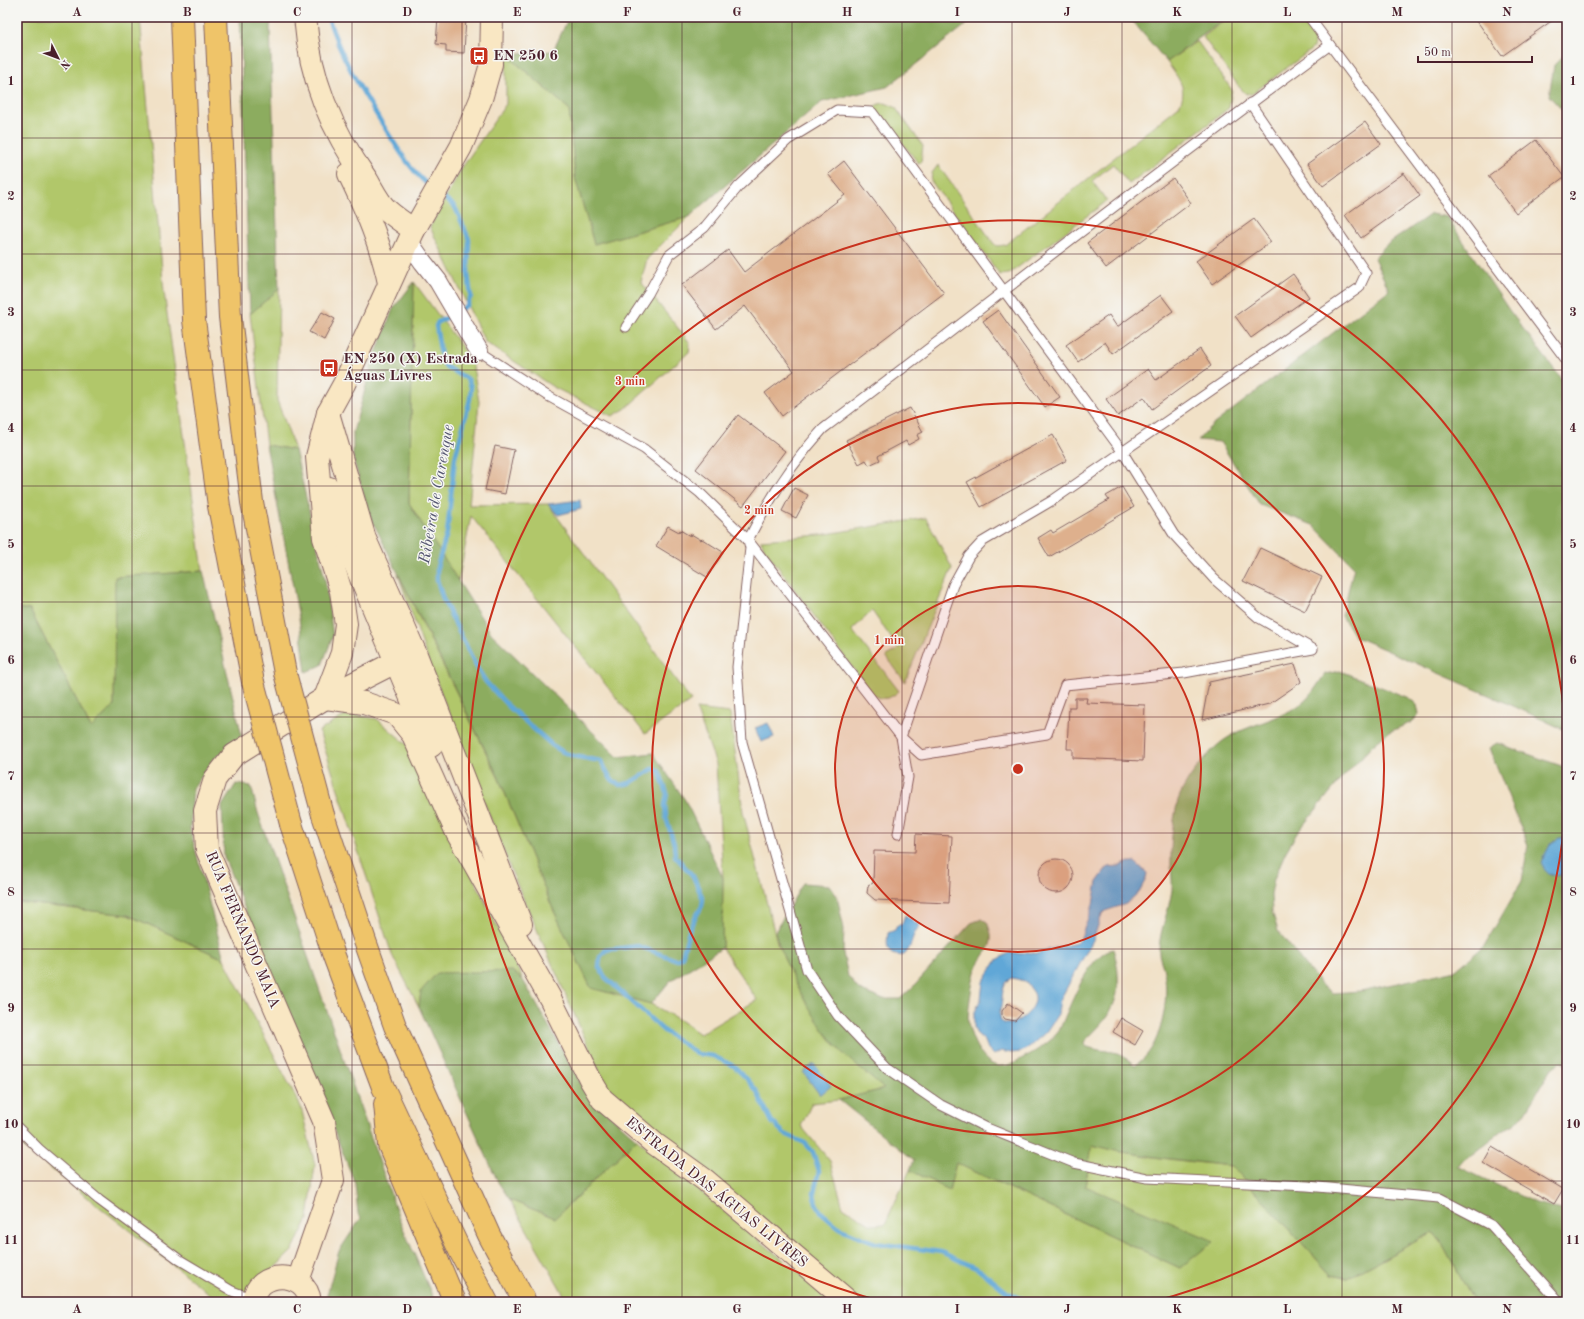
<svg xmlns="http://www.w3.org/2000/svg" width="1584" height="1319" viewBox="0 0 1584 1319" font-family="'Old Standard TT',serif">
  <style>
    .green { fill: #b1c76b; stroke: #7e734b }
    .forest { fill: #8cac5f; stroke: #6b6645 }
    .water { fill: #60a7d7; stroke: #556381; fill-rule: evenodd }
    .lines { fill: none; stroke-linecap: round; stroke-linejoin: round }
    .stream { stroke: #60a7d7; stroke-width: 4.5 }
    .building { fill: #deb08d }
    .lane-casing { stroke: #846362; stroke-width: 11 }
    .street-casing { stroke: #846362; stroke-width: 20 }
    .secondary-casing { stroke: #846362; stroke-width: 24 }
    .highway-casing { stroke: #846362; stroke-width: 24 }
    .lane { stroke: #fff; stroke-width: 9 }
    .street { stroke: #fff; stroke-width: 18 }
    .secondary { stroke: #f9e7c3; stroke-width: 22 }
    .highway { stroke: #efc469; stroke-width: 22 }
    .highway-bridge-casing { stroke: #846362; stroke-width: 24; stroke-linecap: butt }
    .highway-bridge { stroke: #efc469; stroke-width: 22 }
    .grid { fill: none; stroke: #4a1f2b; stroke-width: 1; stroke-opacity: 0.55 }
    .ring { fill: none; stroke: #c8321e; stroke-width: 2 }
    .labels { text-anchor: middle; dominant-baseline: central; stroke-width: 3; stroke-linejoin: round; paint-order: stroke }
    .poi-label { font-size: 15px; font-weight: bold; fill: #4a1f2b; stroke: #f6f6f2; text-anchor: start }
    .street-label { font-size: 15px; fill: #4a1f2b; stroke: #f6f6f2 }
    .water-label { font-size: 16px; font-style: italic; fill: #535570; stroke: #f6f6f2 }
    .centre { fill: #c8321e; stroke: #f6f6f2; stroke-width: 2 }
    .ring-label { font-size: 12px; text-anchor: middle; font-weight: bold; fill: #c8321e; stroke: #f6f6f2; stroke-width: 3; stroke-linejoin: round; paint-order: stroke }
    .neatline { fill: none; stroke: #4a1f2b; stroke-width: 1.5 }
    .grid-label { font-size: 13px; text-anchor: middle; font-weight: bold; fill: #4a1f2b }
  </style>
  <rect width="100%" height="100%" fill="#f6f6f2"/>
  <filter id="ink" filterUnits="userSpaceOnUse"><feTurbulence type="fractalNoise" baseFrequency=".025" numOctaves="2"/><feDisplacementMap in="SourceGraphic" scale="8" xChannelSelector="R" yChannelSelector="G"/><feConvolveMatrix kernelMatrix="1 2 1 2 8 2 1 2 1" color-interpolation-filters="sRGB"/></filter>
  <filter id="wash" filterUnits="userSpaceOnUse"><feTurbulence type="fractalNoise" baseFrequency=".012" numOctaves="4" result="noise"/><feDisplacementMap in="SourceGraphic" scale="16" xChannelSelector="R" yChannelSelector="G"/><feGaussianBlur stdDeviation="0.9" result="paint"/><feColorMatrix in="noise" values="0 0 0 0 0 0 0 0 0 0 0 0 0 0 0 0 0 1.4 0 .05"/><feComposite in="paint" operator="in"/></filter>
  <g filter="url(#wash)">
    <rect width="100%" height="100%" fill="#f1e1c7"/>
    <g class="green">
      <polygon points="17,17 140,17 164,292 203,571 116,577 114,706 91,728 30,610 17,608"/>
      <path d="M1219,17H1299C1307,26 1319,37 1312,49L1252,94H1246L1240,88L1203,37L1222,22Z"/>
      <path d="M1197,41L1232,90L1229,108L1129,184L1113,164L1092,181L1107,201L1009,274L1000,275L931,181L932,173L938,165L994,244L997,246L1005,245L1179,106C1189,88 1177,77 1167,62Z"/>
      <polygon points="506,54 569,109 575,177 594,244 689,217 647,259 641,282 690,343 689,352 625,409 612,416 553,387 485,342 430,227 463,166 506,104"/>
      <polygon points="885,103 895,107 923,146 921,162 918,163 885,120 874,110 875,106 879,104"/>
      <polygon points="414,282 472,361 479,402 469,505 548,504 691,701 645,734 471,516 458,583 409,503"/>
      <polygon points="279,289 277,400 295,450 266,445 250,314"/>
      <path d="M926,518L952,568L905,682L886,656L899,649L872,611L852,630L899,691C890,699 883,701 872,694L764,548L761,540L820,535Z"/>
      <path d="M398,574L499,779L553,909L591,988L651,1004L678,1019L700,1034L757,1000L722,948L723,878L716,764L696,709L730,713L743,812L778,946L836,1046L885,1089L839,1100L812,1103L801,1126L830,1161L843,1207L871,1225L885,1224L910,1170L949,1190L956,1163L1180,1268L1085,1186L1092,1145C1138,1157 1185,1161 1232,1166L1331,1275L1348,1278L1433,1232L1442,1243L1474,1302H857L612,1100L513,875L428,660Z"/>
      <polygon points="348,714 377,719 410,747 523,980 512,971 421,991 419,1007 392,955 319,731"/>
      <polygon points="17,902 128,915 224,959 301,1107 315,1165 308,1219 292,1251 239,1302 220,1302 17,1142"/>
      <polygon points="637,1139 834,1302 568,1302 510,1200 555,1218"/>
    </g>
    <g class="forest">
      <polygon points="240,17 272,17 270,26 279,289 250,314"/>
      <polygon points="569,17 976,17 887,87 822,102 689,217 594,244 575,177 569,109 506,54 553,51"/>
      <polygon points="1129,17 1219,17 1222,21 1167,62"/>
      <polygon points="1567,52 1567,115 1549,96 1554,65"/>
      <polygon points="1431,214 1447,217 1509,310 1567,386 1567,731 1509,704 1354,636 1342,616 1354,567 1313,525 1260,505 1220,442 1198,440 1210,427 1389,290 1374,258 1385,246"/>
      <polygon points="414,282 409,503 491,633 618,757 653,753 685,800 723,878 722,948 670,981 651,1004 591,988 553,909 498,776 369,514 353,458 353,432 373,361 393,309"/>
      <polygon points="266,445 295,450 325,579 333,636 322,665 306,672 299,618"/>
      <polygon points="203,571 242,736 212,761 193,789 190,829 224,959 128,915 17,902 17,608 30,610 91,728 114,706 115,577"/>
      <path d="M1340,671L1409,698L1417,705L1419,715L1412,722L1389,732L1372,746L1342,778L1297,833L1285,853L1274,879L1271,894L1272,911L1278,931L1322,986L1333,993L1361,991L1456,970L1484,946L1522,881L1528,845L1489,748L1497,743L1567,768V1064L1560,1062L1552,1068L1523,1115L1516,1123L1502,1131L1457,1166L1535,1203L1562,1209L1567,1205V1302H1474L1442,1243L1433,1232L1348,1278L1331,1275L1232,1166L1162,1158L1116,1151L1092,1145L1085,1186L1214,1241L1180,1268L956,1163L949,1190L910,1170L914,1160L839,1100L884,1089C869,1075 850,1062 836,1046C814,1021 783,964 775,932L803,883L829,885L837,896L844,929L843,953L848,976L859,990L881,999H900L916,984L971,923L982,919L987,922C990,930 993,937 990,945C986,955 978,962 975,972C972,984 968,1009 968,1021C970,1037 983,1068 1002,1066C1008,1066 1015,1062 1019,1060C1033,1053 1049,1044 1059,1031C1068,1011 1089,952 1113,949C1120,969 1121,995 1109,1013C1103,1024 1092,1033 1084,1042L1085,1046C1095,1050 1102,1050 1113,1052C1121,1053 1128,1060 1135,1065C1161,1051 1170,1000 1164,972C1163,964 1158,957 1159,949C1160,929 1169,911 1172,890C1173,878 1170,866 1171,854C1171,836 1174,817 1178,800C1182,789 1189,778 1196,769C1206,757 1215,745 1229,737C1249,725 1276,720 1298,706C1310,699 1317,685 1325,674Z"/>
      <polygon points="236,784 251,786 258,813 400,1221 435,1302 325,1302 339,1251 361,1218 358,1214 355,1183 224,857 222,806"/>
      <polygon points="512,971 523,980 588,1096 637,1139 555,1218 510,1200 498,1182 419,1007 421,991 437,973"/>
    </g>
    <g class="water">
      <polygon points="580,500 581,509 558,515 548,504"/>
      <polygon points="768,723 774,737 761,742 755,728"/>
      <path d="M1559,838H1564L1567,841L1566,870C1557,882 1545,873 1541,862L1551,843Z"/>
      <path d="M1129,862H1135L1147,873L1146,879L1139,892L1126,904L1105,911L1102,914L1093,940L1060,1000L1058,1014L1046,1032L1028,1048L1021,1052L1011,1053L1001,1051L994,1055L988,1049L985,1041L976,1033L974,1027V1014L981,999L983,982L997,960L1011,952L1021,954L1027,952L1038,954L1041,951L1077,943L1080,940L1093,904L1097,882L1108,867L1119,866ZM1012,978L1025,981C1028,986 1035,992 1035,997C1037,1014 1003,1035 1000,1017C999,1012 1002,1004 1002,999C1003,989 1003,983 1012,978Z"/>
      <path d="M905,915L919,925V927C911,935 914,943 906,953C904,956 900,956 897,955C885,955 887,941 888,933L895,930L897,926L902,924Z"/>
      <polygon points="814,1064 831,1086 820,1095 803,1072"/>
    </g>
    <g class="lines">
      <g class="stream">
        <path d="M328,17C341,59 365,96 388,133C400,152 413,174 432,188"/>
        <polyline points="441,195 455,207 469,239 468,274 471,296 467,305 459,311"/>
        <polyline points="453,315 438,322 436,326 442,362 446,367 468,379 471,387 470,399 455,458 447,533 437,567 437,580 443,599 477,668 486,682 508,706 552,745 563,752 573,756 601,761 611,779 620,785 630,783 654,768 659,771 667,793 665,805 666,817 674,844 675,856 693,876 703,899 702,906 690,927 682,957 677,960 638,946 606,950 600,957 599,967 605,977 664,1031 698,1054 713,1056 734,1066 747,1079 756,1090 772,1122 785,1134 805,1143 813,1152 819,1171 814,1193 816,1203 821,1212 841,1229 876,1243 941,1252 980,1270 1007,1292 1029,1302"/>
      </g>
    </g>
    <g id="blocks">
      <g class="building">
        <polygon points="438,17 466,17 464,53 446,52 446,45 436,44"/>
        <polygon points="1474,17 1557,17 1502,56"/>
        <polygon points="1365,122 1381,144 1323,186 1307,164"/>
        <polygon points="1536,140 1564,177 1516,213 1488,176"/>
        <polygon points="844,161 944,293 782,416 765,393 794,371 745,306 716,329 682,285 728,250 744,272 845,195 828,174"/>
        <polygon points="1404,173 1420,196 1361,238 1345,215"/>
        <polygon points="1173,178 1191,203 1106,268 1087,243"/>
        <polygon points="1254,219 1271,242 1212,284 1196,261"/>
        <polygon points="1293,274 1309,297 1251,338 1235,316"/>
        <polygon points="1161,295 1173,311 1113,354 1105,342 1078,362 1066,345 1109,315 1117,327"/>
        <polygon points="998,310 1060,397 1045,407 983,321"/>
        <polygon points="322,312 335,319 324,340 309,332"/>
        <polygon points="1200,349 1211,366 1152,409 1144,397 1118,416 1106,399 1148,369 1156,380"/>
        <polygon points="910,408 923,432 917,435 919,439 908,445 906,441 878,456 880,460 869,465 866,460 859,464 846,440"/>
        <polygon points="738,415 785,451 743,506 696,469"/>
        <polygon points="1053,435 1067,460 981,507 967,482"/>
        <polygon points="495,446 514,450 505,494 485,490"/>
        <polygon points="1122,487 1134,507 1049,557 1038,538 1051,530 1053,533 1109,500 1106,496"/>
        <polygon points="794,488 808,495 796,518 782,511"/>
        <polygon points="668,526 679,532 680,530 690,536 691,534 701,540 702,539 723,552 707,577 656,546"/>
        <polygon points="1260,548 1322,577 1305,611 1243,581"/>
        <polygon points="1295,664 1301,682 1269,704 1202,720 1209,682"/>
        <polygon points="1075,698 1087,698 1086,703 1145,705 1143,761 1073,758 1073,749 1067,749 1069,707 1075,707"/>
        <polygon points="916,834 952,836 949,903 875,900 867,893 868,886 873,883 874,851 915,852"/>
        <circle cx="1056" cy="876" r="17"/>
        <polygon points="1008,1003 1022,1013 1015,1021 1005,1019 1002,1015 1002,1011"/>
        <polygon points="1121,1018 1143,1031 1135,1045 1113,1032"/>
        <polygon points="1492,1147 1563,1189 1554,1204 1483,1163"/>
      </g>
    </g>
  </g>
  <g filter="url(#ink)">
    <use href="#blocks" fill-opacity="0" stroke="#846362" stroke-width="1"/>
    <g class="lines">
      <defs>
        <g id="lane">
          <polyline points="1309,17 1567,361"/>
          <path d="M626,327L648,294L669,255L704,228L739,186L788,140L837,110L872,112L1122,451L1174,535L1214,579L1259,618L1313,649L1184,673L1065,685L1047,734L921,755L901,737L748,540C769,499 792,463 823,429C992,301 1159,170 1330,45"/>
          <polyline points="479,351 546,395 644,449 700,493 748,540 750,548 737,667 742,742 807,970 838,1016 887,1068 941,1105 987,1128 1074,1163 1147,1178 1307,1186 1439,1198 1491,1225 1560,1302"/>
          <polyline points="898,834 908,777 901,737 953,585 969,556 982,542 1053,500 1359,288 1366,273 1250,103"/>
          <polyline points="17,1127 39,1149 99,1200 180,1260 232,1291 253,1299"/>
        </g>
        <polyline id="street" points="409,242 423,262 438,281 479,351"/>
        <g id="secondary">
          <path d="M305,17C310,80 331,129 367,180C373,190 379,203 387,210C396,218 405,224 414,230"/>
          <path d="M349,174C366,209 381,244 389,283"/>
          <polyline points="328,413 365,539 415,652 521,924"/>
          <polyline points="329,488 345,540 431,746"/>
          <polyline points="325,698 364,703 396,714 413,735 457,833 550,998 590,1079 602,1099 655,1144 705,1180 849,1302"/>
          <polyline points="325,698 342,653 346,624 341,591 324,538 317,457 328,413 344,384 414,230 461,147 481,99 491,64 492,17"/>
          <polyline points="298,1281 333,1180 324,1121 207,850 205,811 215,779 234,755 325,698 415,652"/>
          <path d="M253,1302C256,1269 307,1269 310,1302"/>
        </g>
        <g id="highway">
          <polyline points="182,17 194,320 219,506 253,682"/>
          <polyline points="216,17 230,317 252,502 285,673"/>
          <polyline points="323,815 365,941 395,1026 489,1235 525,1302"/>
          <polyline points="291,824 334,956 383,1087 460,1251 487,1302"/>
          <polyline points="385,1104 389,1145 455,1302"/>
        </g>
      </defs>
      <use href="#lane" class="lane-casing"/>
      <use href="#street" class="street-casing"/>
      <use href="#secondary" class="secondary-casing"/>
      <use href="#highway" class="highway-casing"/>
      <use href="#lane" class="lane"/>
      <use href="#street" class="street"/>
      <use href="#secondary" class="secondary"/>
      <use href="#highway" class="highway"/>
      <defs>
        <g id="highway-bridge">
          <polyline points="285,673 323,815"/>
          <polyline points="253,682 291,824"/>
        </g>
      </defs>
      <use href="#highway-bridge" class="highway-bridge-casing"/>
      <use href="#highway-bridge" class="highway-bridge"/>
    </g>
  </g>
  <path class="grid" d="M132,17V1302M242,17V1302M352,17V1302M462,17V1302M572,17V1302M682,17V1302M792,17V1302M902,17V1302M1012,17V1302M1122,17V1302M1232,17V1302M1342,17V1302M1452,17V1302M17,138H1567M17,254H1567M17,370H1567M17,486H1567M17,602H1567M17,717H1567M17,833H1567M17,949H1567M17,1065H1567M17,1181H1567"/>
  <circle cx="1018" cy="769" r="183" fill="#c8321e" fill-opacity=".12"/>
  <g class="ring">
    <circle cx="1018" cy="769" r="183"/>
    <circle cx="1018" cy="769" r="366"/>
    <path d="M1567 774A549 549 0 0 1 1151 1302M885 1302A549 549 0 1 1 1567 764"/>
  </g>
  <defs>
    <symbol id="bus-square" viewBox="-11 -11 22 22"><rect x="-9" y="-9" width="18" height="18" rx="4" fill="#c8321e" stroke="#f6f6f2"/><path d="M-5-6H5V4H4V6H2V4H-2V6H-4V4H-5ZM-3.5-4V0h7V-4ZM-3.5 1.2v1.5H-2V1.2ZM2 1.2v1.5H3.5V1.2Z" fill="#fff"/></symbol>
  </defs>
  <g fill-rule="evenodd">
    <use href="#bus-square" x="468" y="45" width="22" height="22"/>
    <use href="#bus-square" x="318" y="357" width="22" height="22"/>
  </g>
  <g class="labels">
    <g class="poi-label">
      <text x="493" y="56">EN 250 6</text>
      <text x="343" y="359">EN 250 (X) Estrada<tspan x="343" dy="17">Águas Livres</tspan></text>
    </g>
    <g class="street-label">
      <text transform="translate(242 930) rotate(67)">RUA FERNANDO MAIA</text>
      <text transform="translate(716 1193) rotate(39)">ESTRADA DAS ÁGUAS LIVRES</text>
    </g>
    <g class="water-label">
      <text transform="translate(437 494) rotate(-80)">Ribeira de Carenque</text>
    </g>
  </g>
  <circle cx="1018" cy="769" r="6" class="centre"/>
  <g class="ring-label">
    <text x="630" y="385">3 min</text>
    <text x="759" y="514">2 min</text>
    <text x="889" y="644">1 min</text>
  </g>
  <rect width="1584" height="1319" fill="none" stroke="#f6f6f2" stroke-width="44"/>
  <g transform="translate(58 58) rotate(132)" stroke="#f6f6f2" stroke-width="3" paint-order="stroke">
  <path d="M0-3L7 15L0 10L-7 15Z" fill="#4a1f2b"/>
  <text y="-6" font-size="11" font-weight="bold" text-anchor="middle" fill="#4a1f2b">N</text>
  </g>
  <path d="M1418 56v6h114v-6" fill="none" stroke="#4a1f2b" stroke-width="2"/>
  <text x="1424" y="56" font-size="12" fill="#4a1f2b" stroke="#f6f6f2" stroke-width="3" paint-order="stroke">50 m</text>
  <rect x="22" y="22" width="1540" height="1275" class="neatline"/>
  <g class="grid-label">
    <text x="77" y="16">A</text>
    <text x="187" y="16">B</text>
    <text x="297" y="16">C</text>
    <text x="407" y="16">D</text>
    <text x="517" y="16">E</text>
    <text x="627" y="16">F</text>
    <text x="737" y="16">G</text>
    <text x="847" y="16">H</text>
    <text x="957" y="16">I</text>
    <text x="1067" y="16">J</text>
    <text x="1177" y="16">K</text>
    <text x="1287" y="16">L</text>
    <text x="1397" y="16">M</text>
    <text x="1507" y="16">N</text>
    <text x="11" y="85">1</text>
    <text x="1573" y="85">1</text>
    <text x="11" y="200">2</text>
    <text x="1573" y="200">2</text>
    <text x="11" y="316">3</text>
    <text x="1573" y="316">3</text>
    <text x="11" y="432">4</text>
    <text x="1573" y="432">4</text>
    <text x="11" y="548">5</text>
    <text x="1573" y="548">5</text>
    <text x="11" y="664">6</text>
    <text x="1573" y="664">6</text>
    <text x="11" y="780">7</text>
    <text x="1573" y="780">7</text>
    <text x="11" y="896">8</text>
    <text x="1573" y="896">8</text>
    <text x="11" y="1012">9</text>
    <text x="1573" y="1012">9</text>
    <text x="11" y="1128">10</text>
    <text x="1573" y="1128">10</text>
    <text x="11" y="1244">11</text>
    <text x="1573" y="1244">11</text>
    <text x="77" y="1313">A</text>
    <text x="187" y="1313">B</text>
    <text x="297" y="1313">C</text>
    <text x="407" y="1313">D</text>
    <text x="517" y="1313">E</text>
    <text x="627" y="1313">F</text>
    <text x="737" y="1313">G</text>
    <text x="847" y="1313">H</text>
    <text x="957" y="1313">I</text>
    <text x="1067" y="1313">J</text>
    <text x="1177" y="1313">K</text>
    <text x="1287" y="1313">L</text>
    <text x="1397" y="1313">M</text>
    <text x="1507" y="1313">N</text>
  </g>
</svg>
